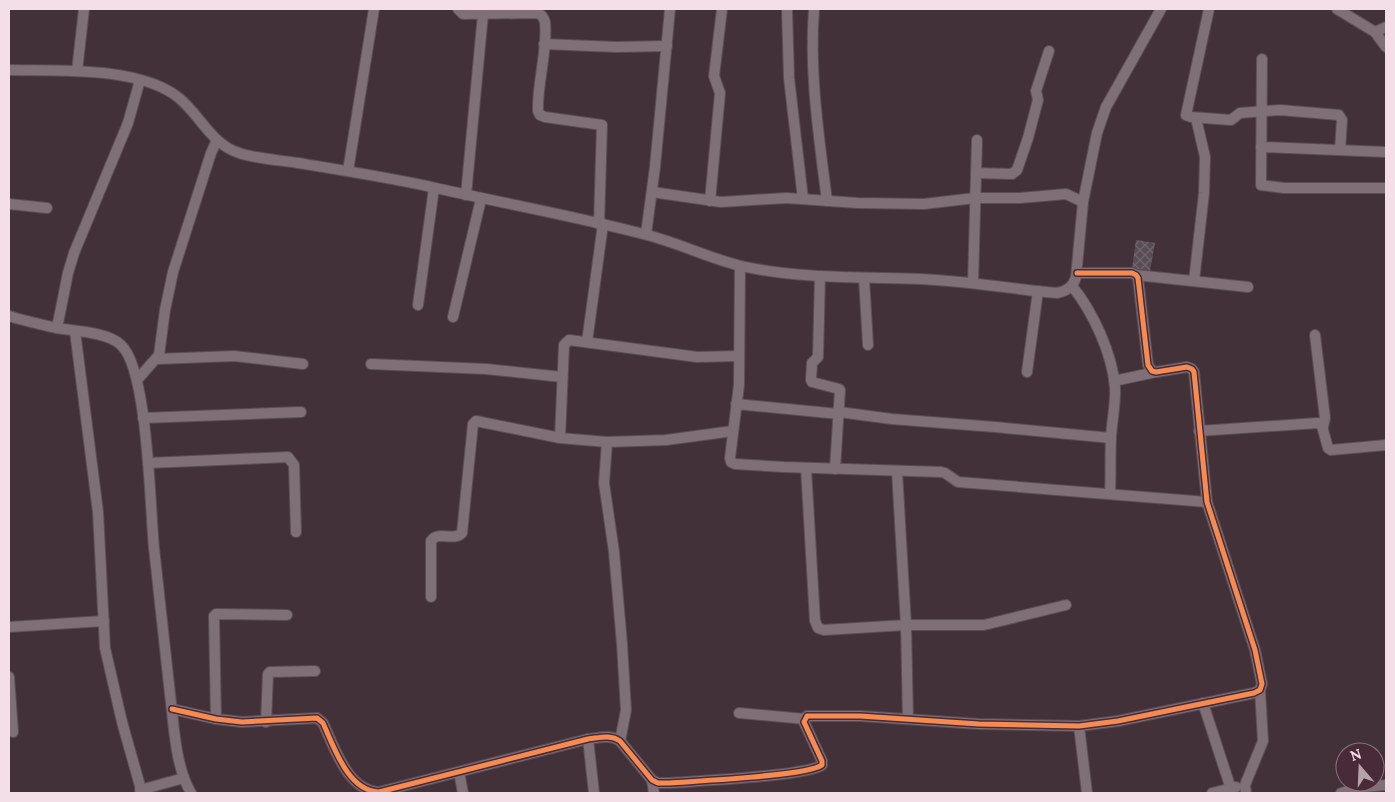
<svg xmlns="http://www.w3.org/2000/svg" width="1395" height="802" viewBox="0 0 1395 802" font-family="Lora,serif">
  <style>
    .building { fill: url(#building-cross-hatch) }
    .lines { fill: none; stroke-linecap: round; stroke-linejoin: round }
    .minor-casing { stroke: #5d4e55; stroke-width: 12 }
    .minor { stroke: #7e7076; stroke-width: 10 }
    .cycleway-casing { stroke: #492a38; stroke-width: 8 }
    .cycleway { stroke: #f68b52; stroke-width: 5 }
  </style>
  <defs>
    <pattern id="building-cross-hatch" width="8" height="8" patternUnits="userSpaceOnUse" patternTransform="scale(1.25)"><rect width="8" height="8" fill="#584c55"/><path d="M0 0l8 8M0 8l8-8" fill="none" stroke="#71656d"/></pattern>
  </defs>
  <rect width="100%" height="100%" fill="#423139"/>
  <polygon class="building" points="1136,240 1155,243 1150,271 1132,268"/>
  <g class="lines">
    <defs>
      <g id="minor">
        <path d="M458,9L463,14L538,13C542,15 544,18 545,22C548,51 537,82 538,111L540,115L545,117L602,125L599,224"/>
        <polyline points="787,9 789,78 803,199"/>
        <path d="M814,9C809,73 819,137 827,201"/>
        <polyline points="1209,9 1186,115 1191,117 1231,120 1240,113 1280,110 1339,115 1342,120 1340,150"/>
        <polyline points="1337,9 1375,32 1386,47"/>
        <polyline points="1375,32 1386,27"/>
        <polyline points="544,44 616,47 667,46"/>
        <polyline points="1262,59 1261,185 1284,188 1386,188"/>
        <path d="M9,70C57,71 140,66 179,98C200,115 211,144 239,153C257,159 279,160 298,163C341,170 385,177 427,186C501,203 575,216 647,235C679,243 708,258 741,266C800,279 861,277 921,279C966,281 1011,289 1057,293C1067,291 1073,287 1076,277L1083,202L1097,133L1106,107L1161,9"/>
        <polyline points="77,71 84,9"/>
        <polyline points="1261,147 1386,152"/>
        <polyline points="348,171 374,9"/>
        <polyline points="976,173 1012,174 1017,170 1028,138 1038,100 1036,91 1049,51"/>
        <polyline points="652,192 721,202 786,198 858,203 924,204 975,198 1020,198 1066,194 1083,202"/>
        <polyline points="466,195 483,14"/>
        <polyline points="710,201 720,93 714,76 722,9"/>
        <polyline points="9,204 47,208"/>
        <polyline points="646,234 655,167 670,9"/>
        <polyline points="740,266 739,385 730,458 731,462 735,464 784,467 941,472 945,473 958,482 1207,502"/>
        <polyline points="1136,275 1248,287"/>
        <polyline points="820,276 818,357 812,363 811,380 812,382 839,389 840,390 835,469"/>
        <polyline points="864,278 868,345"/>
        <polyline points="1194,281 1204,193 1205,157 1196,118"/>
        <polyline points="973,283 977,140"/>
        <path d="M1072,286C1093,312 1112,353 1115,387C1116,403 1112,420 1111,437C1110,456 1111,475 1110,494"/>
        <polyline points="418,305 434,188"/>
        <path d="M9,316C24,321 41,324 56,328C74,331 108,332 121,345C148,369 150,508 154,548C159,597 165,645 170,694C174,725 175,766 191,793"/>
        <polyline points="453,317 481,199"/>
        <polyline points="57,328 68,273 74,253 128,123 140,80"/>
        <polyline points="75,331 98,512 105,648 122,722 142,793"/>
        <polyline points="1315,335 1325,418 1323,427"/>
        <polyline points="587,342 603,224"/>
        <polyline points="157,359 234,356 303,364"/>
        <polyline points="371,364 486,369 562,377"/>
        <polyline points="1027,372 1038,291"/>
        <polyline points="137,380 159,355 165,310 173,272 211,153 217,140"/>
        <polyline points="1114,381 1156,372"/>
        <polyline points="736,404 839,414"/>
        <polyline points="839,412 892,419 995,427 1111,438"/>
        <polyline points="143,418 301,412"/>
        <polyline points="1199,431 1318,423 1322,426 1328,448 1331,450 1386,445"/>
        <polyline points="560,438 564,345 569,340 697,357 739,356"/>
        <polyline points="607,442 604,483 614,552 622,644 626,710 620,741"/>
        <polyline points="148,463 288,457 294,465 296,532"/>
        <polyline points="806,468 815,621 818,628 824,630 906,625 984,625 1066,605"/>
        <polyline points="897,471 906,625 908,719"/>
        <path d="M431,597V541C438,530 453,542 462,533L473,424L476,421L560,438L607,442L666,440L733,431"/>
        <polyline points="9,627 104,621"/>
        <polyline points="9,677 13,732"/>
        <polyline points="1203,703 1231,789"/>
        <path d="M172,709L216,719L242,722L317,718L323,723C334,747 348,791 379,792L588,739C599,738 610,734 620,741L652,780L658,783H670C695,781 808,776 822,765V761L804,722L807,716H860L979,724L1079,726L1118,721L1254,693L1260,690L1262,684L1255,650L1207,502L1194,372L1192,369L1187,367L1156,372L1152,371L1148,365L1138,278L1136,275L1132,273H1077"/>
        <polyline points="739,713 805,719"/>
        <polyline points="216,719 214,616 216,614 287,615"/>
        <polyline points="266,722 268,674 270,672 315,671"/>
        <polyline points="1079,726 1087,793"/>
        <polyline points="588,739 594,793"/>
        <polyline points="459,772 463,793"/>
        <polyline points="652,780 654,793"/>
        <polyline points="140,790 184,778"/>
        <polyline points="1212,793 1236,787"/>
        <polyline points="1246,793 1245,785 1247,780 1263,741 1260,690"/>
        <polyline points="1341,793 1363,787 1386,785"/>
      </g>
    </defs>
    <use href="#minor" class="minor-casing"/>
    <use href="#minor" class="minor"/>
    <defs>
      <path id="cycleway" d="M172,709L216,719L242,722L317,718L323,723C334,747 348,791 379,792L588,739C599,738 610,734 620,741L652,780L658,783H670C695,781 808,776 822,765V761L804,722L807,716H860L979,724L1079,726L1118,721L1254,693L1260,690L1262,684L1255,650L1207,502L1194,372L1192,369L1187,367L1156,372L1152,371L1148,365L1138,278L1136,275L1132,273H1077"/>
    </defs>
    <use href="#cycleway" class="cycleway-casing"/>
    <use href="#cycleway" class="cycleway"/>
  </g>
  <rect width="1395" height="802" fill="none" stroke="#f4dfe8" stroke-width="20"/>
  <g transform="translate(1360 767) rotate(341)"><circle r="24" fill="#492a38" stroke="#8d727e"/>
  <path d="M0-4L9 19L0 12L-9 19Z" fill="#b6a2ab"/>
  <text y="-8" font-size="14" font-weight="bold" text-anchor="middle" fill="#f4dfe8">N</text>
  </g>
</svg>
